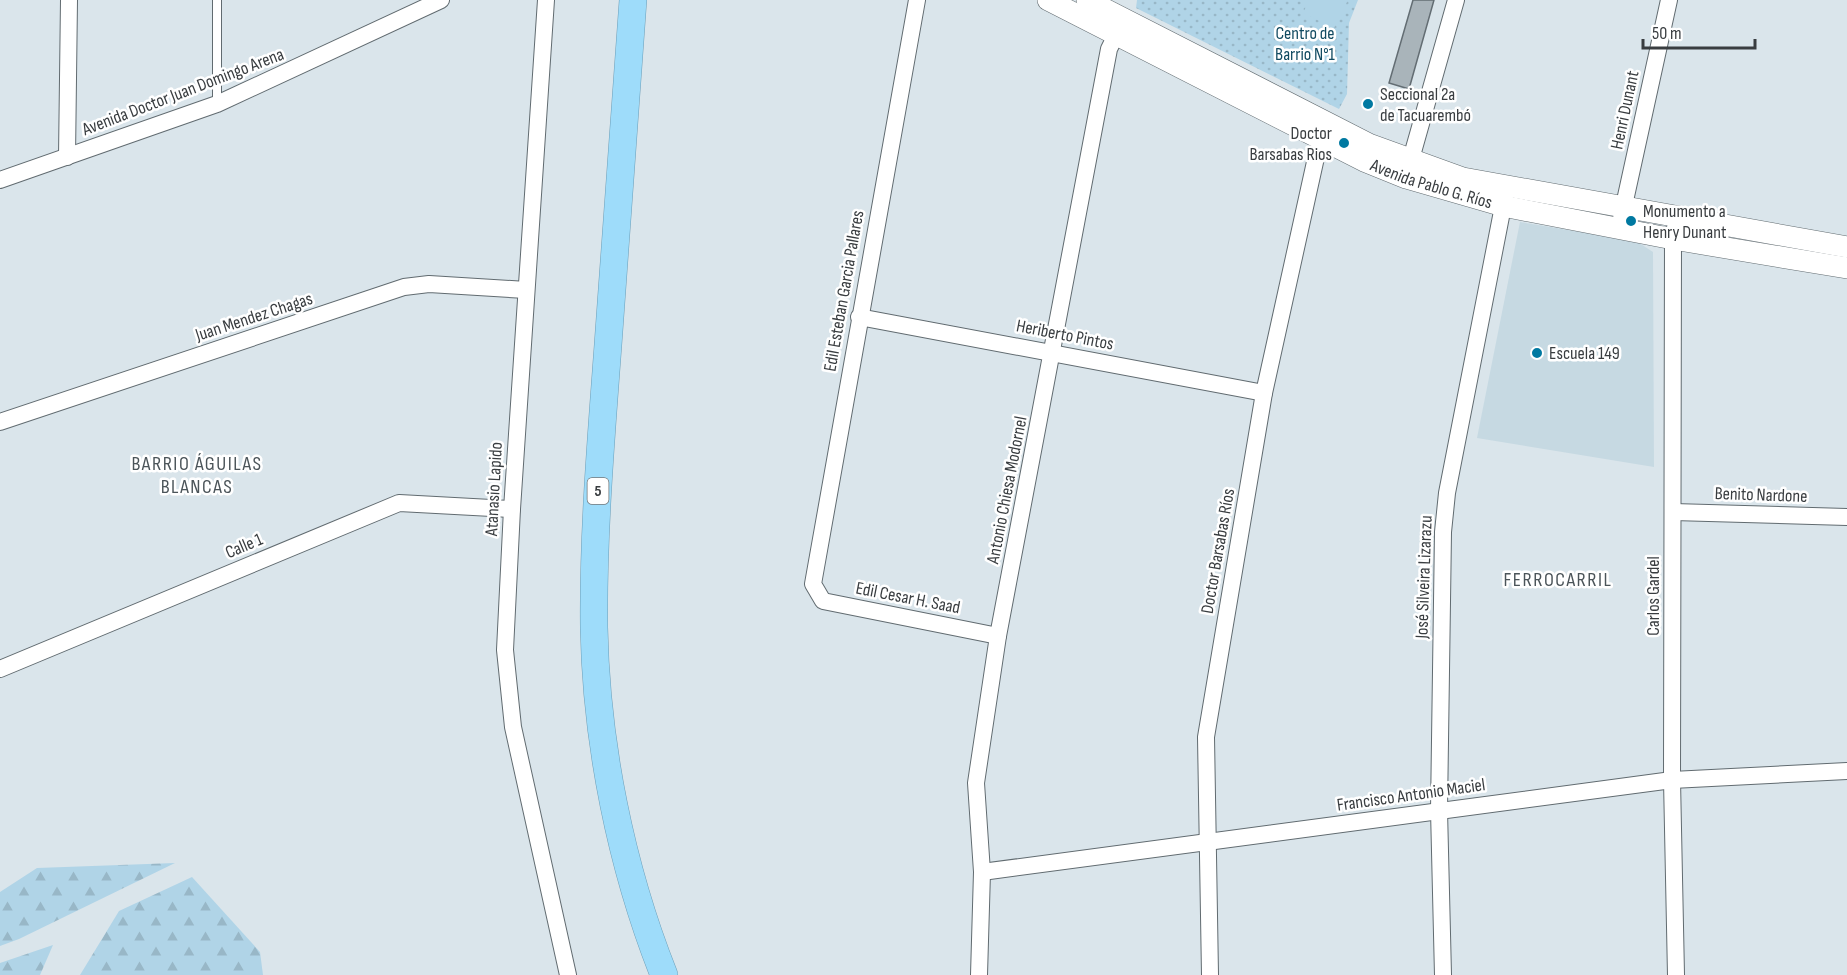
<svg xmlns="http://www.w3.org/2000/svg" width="1847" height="975" viewBox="0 0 1847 975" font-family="'Sofia Sans Condensed',sans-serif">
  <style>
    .built { fill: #c6d9e2 }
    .forest { fill: url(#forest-firs) }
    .park { fill: url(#park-dots) }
    .garden { fill: #b0d4e7 }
    .building { fill: #a9b4ba; stroke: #636d73; stroke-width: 1.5 }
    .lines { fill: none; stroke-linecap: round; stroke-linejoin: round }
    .service-casing { stroke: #616b70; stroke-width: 10 }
    .minor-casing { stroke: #616b70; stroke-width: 18 }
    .tertiary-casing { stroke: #616b70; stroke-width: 22 }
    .trunk-casing { stroke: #6b9eb8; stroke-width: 28 }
    .service { stroke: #fff; stroke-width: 8 }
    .minor { stroke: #fff; stroke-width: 16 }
    .tertiary { stroke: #fff; stroke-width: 21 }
    .trunk { stroke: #9edcfa; stroke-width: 27 }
    .poi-dot { fill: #0079a1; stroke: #fff; stroke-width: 2 }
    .labels { text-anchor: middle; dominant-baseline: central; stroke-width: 5; stroke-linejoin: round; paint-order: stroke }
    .shield { fill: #fff; stroke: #747779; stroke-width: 1.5 }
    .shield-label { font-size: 16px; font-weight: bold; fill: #393d40 }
    .park-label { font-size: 18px; fill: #114a61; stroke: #fff }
    .street-label { font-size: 18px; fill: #393d40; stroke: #fff }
    .poi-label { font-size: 18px; fill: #393d40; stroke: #fff; text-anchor: start }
    .neighbourhood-label { font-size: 20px; letter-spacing: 1.5px; fill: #4b5459; stroke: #fff }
  </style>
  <defs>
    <pattern id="forest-firs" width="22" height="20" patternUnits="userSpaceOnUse" patternTransform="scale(1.5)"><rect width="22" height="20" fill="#b0d4e7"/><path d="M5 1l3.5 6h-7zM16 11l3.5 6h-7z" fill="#98b7c7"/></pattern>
    <pattern id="park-dots" width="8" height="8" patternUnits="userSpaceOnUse" patternTransform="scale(1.5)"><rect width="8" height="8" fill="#b0d4e7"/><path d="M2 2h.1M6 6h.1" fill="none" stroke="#98b7c7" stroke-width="1.8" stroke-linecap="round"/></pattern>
  </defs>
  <rect width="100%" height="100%" fill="#dae5eb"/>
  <polygon class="built" points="1520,222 1636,241 1653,252 1654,467 1477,438"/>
  <g class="forest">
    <polygon points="175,863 19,939 0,946 0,892 37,868"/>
    <polygon points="192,877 260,952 263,975 80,975 119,911"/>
    <polygon points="53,945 40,975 0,975 0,963"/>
  </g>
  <polygon class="park" points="1137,0 1358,0 1349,23 1347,94 1339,109 1136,8"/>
  <polygon class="garden" points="1309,0 1348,0 1334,28 1303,13"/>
  <polygon class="building" points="1413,0 1434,0 1409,89 1389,83"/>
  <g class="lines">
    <defs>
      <polyline id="service" points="217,104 217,0"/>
      <g id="minor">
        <polyline points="546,0 512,509 505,650 513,727 568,975"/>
        <polyline points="917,0 813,584 823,601 998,636"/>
        <polyline points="67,157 69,0"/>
        <polyline points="1411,159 1456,0"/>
        <polyline points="0,180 217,104 441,0"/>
        <polyline points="1621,219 1669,0"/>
        <polyline points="859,317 1264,393"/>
        <polyline points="0,422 404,287 429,284 526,290"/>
        <polyline points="1673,512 1847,517"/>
        <polyline points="0,669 399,503 512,509"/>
        <polyline points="982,872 1672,780 1847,771"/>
        <polyline points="979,975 982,872 976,783 998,636 1109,49 1121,25"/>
        <polyline points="1210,975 1206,737 1264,393 1317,153 1324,140"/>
        <polyline points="1443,975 1439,810 1443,532 1447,493 1505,196"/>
        <polyline points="1676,975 1672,780 1673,239 1677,218"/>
      </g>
      <g id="tertiary">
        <path id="s1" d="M1048,0L1364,161L1406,178L1503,206L1673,239L1847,268"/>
        <polyline points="1087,0 1369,144 1463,178 1847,247"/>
      </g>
      <path id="trunk" d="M633,0C625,115 616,230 608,345C601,439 593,533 594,627C596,743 621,867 664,975"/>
    </defs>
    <use href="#service" class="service-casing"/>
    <use href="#minor" class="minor-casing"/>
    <use href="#tertiary" class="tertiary-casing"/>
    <use href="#trunk" class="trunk-casing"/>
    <use href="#service" class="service"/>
    <use href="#minor" class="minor"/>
    <use href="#tertiary" class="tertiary"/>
    <use href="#trunk" class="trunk"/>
  </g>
  <g class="poi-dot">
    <circle cx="1368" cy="104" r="6"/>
    <circle cx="1344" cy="143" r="6"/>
    <circle cx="1631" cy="221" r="6"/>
    <circle cx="1537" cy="353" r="6"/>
  </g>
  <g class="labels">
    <rect class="shield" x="587.5" y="478" width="21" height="26" rx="4.5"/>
    <g class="shield-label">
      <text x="598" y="491">5</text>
    </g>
    <g class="park-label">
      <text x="1305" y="33">Centro de<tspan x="1305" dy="21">Barrio N°1</tspan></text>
    </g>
    <g class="street-label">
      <text transform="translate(183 92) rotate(-21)">Avenida Doctor Juan Domingo Arena</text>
      <text transform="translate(1625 110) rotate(-78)">Henri Dunant</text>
      <text stroke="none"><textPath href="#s1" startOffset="426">Avenida Pablo G. Ríos</textPath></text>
      <text transform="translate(844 291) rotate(-80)">Edil Esteban Garcia Pallares</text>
      <text transform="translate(254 317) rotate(-18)">Juan Mendez Chagas</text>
      <text transform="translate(1065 335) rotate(11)">Heriberto Pintos</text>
      <text transform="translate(494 489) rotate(-87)">Atanasio Lapido</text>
      <text transform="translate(1007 490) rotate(-79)">Antonio Chiesa Modornel</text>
      <text transform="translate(1761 495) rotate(2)">Benito Nardone</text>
      <text transform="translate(244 546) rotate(-23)">Calle 1</text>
      <text transform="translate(1218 551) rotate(-80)">Doctor Barsabas Ríos</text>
      <text transform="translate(1424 577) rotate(-88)">José Silveira Lizarazu</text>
      <text transform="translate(1653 596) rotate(-90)">Carlos Gardel</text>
      <text transform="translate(908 598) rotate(11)">Edil Cesar H. Saad</text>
      <text transform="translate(1411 795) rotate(-8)">Francisco Antonio Maciel</text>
    </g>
    <g class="poi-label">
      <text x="1380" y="94">Seccional 2a<tspan x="1380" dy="21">de Tacuarembó</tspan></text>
      <text x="1332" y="133" text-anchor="end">Doctor<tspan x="1332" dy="21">Barsabas Rios</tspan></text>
      <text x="1643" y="211">Monumento a<tspan x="1643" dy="21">Henry Dunant</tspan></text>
      <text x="1549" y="353">Escuela 149</text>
    </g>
    <g class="neighbourhood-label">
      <text x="197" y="464">BARRIO ÁGUILAS<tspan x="197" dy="23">BLANCAS</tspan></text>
      <text x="1558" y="580">FERROCARRIL</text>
    </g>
  </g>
  <path d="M1643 39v9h112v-9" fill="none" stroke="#393d40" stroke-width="3"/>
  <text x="1652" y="39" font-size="18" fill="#393d40" stroke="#ffffff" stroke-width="4.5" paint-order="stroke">50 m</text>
</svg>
